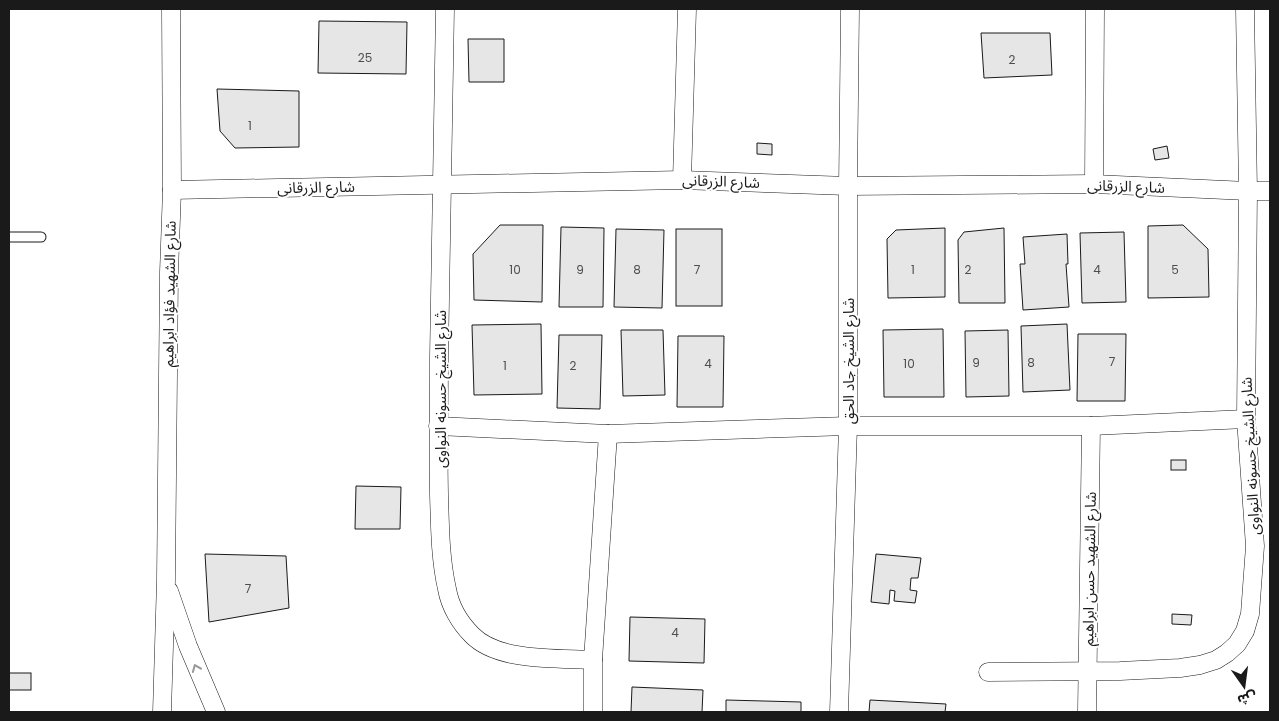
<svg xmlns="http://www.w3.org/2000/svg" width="1279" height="721" viewBox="0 0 1279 721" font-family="Poppins,'Noto Sans Arabic',sans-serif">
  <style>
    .building { fill: #e6e6e6; stroke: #1a1a1a }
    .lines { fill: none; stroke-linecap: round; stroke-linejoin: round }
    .lane-casing { stroke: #1a1a1a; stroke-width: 11 }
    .street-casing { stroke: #1a1a1a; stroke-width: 19 }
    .lane { stroke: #fff; stroke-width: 9 }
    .street { stroke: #fff; stroke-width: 18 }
    .oneway { stroke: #989898 }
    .labels { text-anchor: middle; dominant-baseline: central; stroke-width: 4; stroke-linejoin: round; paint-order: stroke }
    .number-label { font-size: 12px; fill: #4d4d4d }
    .street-label { font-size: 15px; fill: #1a1a1a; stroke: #fff }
  </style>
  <rect width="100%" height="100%" fill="#fff"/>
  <g class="building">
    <polygon points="319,21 407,22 406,74 318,73"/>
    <polygon points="981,33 1050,33 1052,75 984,78"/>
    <polygon points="468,39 504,39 504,82 469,82"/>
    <polygon points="217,89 299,91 299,147 235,148 220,131"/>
    <polygon points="757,143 772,144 772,155 757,154"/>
    <polygon points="1167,146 1169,158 1155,160 1153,149"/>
    <polygon points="500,225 543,225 542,302 474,300 473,254"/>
    <polygon points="1183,225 1208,249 1209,297 1148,298 1148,226"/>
    <polygon points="561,227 604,228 603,307 559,307"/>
    <polygon points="945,228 945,297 888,298 887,239 896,230"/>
    <polygon points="1004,228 1005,303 959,303 958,240 964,232"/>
    <polygon points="616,229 664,230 662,308 614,307"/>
    <rect x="676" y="229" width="46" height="77"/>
    <polygon points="1124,232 1126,302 1082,303 1080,233"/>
    <polygon points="1067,234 1068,264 1066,264 1069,307 1023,310 1020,264 1025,264 1023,237"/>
    <polygon points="541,324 542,394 474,395 472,325"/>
    <polygon points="1067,324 1070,390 1023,392 1021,326"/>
    <polygon points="943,329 944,397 884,397 883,330"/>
    <polygon points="621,330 663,330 665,395 623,396"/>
    <polygon points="1008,330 1009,396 966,397 965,331"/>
    <polygon points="1078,334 1126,334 1125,401 1077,401"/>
    <polygon points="559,335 602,335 600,409 557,408"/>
    <polygon points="678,336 724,336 723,407 677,407"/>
    <rect x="1171" y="460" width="15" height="10"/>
    <polygon points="356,486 401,487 400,529 355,529"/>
    <polygon points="205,554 286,556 289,608 209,622"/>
    <polygon points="876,554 921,558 918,578 911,578 910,590 917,591 915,603 894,601 895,591 890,590 889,604 871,602"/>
    <polygon points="1172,614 1192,615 1191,625 1172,624"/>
    <polygon points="630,617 705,619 704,663 629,661"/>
    <rect x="9" y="673" width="22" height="17"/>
    <polygon points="632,687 703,690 702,712 631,712"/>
    <polygon points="726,700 801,702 801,712 726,712"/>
    <polygon points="870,700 946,704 945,712 869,712"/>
  </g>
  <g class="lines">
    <defs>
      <polyline id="lane" points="9,237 41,237"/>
      <g id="street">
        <path d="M445,9C444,125 442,241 439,357C439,402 438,448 439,494C440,526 440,558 447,589C450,606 460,623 472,635C498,662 558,658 593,660"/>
        <polyline points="682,180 687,9"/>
        <polyline points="1094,184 1095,9"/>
        <polyline points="172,190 682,180 848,186 1094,184 1248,191 1270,191"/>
        <polyline points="438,426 608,434 848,426 1091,426 1246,419"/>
        <polyline points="169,591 188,646 216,712"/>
        <polyline points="988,672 1120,671 1180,668 1200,665 1216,660 1227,653 1237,644 1245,631 1250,614 1255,546 1246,419 1248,191 1245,9"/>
        <polyline points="162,712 166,580 169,272 172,190 171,9"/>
        <polyline points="593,712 593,660 608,434"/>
        <polyline points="839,712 848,426 848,186 850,9"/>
        <polyline points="1087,712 1091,426"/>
      </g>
    </defs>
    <use href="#lane" class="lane-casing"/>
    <use href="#street" class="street-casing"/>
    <use href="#lane" class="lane"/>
    <use href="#street" class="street"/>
  </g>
  <defs><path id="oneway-chevron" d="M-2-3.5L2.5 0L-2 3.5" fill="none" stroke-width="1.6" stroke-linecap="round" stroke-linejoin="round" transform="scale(1.25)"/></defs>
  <use class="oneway" href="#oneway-chevron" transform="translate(196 668) rotate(-112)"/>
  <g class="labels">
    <g class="number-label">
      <text x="365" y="57">25</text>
      <text x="1012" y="59">2</text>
      <text x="250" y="125">1</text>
      <text x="515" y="269">10</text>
      <text x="580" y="269">9</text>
      <text x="637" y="269">8</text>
      <text x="697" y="269">7</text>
      <text x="913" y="269">1</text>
      <text x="968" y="269">2</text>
      <text x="1097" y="269">4</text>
      <text x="1175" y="269">5</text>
      <text x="1112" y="361">7</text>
      <text x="976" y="362">9</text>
      <text x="1031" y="362">8</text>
      <text x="708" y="363">4</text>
      <text x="909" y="363">10</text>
      <text x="505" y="365">1</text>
      <text x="573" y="365">2</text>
      <text x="248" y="588">7</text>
      <text x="675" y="632">4</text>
    </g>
    <g class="street-label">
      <text transform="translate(721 181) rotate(2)">شارع الزرقانى</text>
      <text transform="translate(1126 186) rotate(2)">شارع الزرقانى</text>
      <text transform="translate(316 187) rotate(-1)">شارع الزرقانى</text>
      <text transform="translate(169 294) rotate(-89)">شارع الشهيد فؤاد ابراهيم</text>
      <text transform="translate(848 361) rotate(-90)">شارع الشيخ جاد الحق</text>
      <text transform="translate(440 389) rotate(-90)">شارع الشيخ حسونه النواوى</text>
      <text transform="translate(1250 456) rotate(-93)">شارع الشيخ حسونه النواوى</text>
      <text transform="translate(1089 569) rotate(-89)">شارع الشهيد حسن ابراهيم</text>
    </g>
  </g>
  <rect width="1279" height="721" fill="none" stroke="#1a1a1a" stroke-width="20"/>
  <g transform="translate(1244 686) rotate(166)" stroke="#ffffff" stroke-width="4" paint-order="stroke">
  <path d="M0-4L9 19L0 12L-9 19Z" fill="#1a1a1a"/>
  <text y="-8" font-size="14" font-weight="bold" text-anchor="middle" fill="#1a1a1a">ش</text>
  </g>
</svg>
